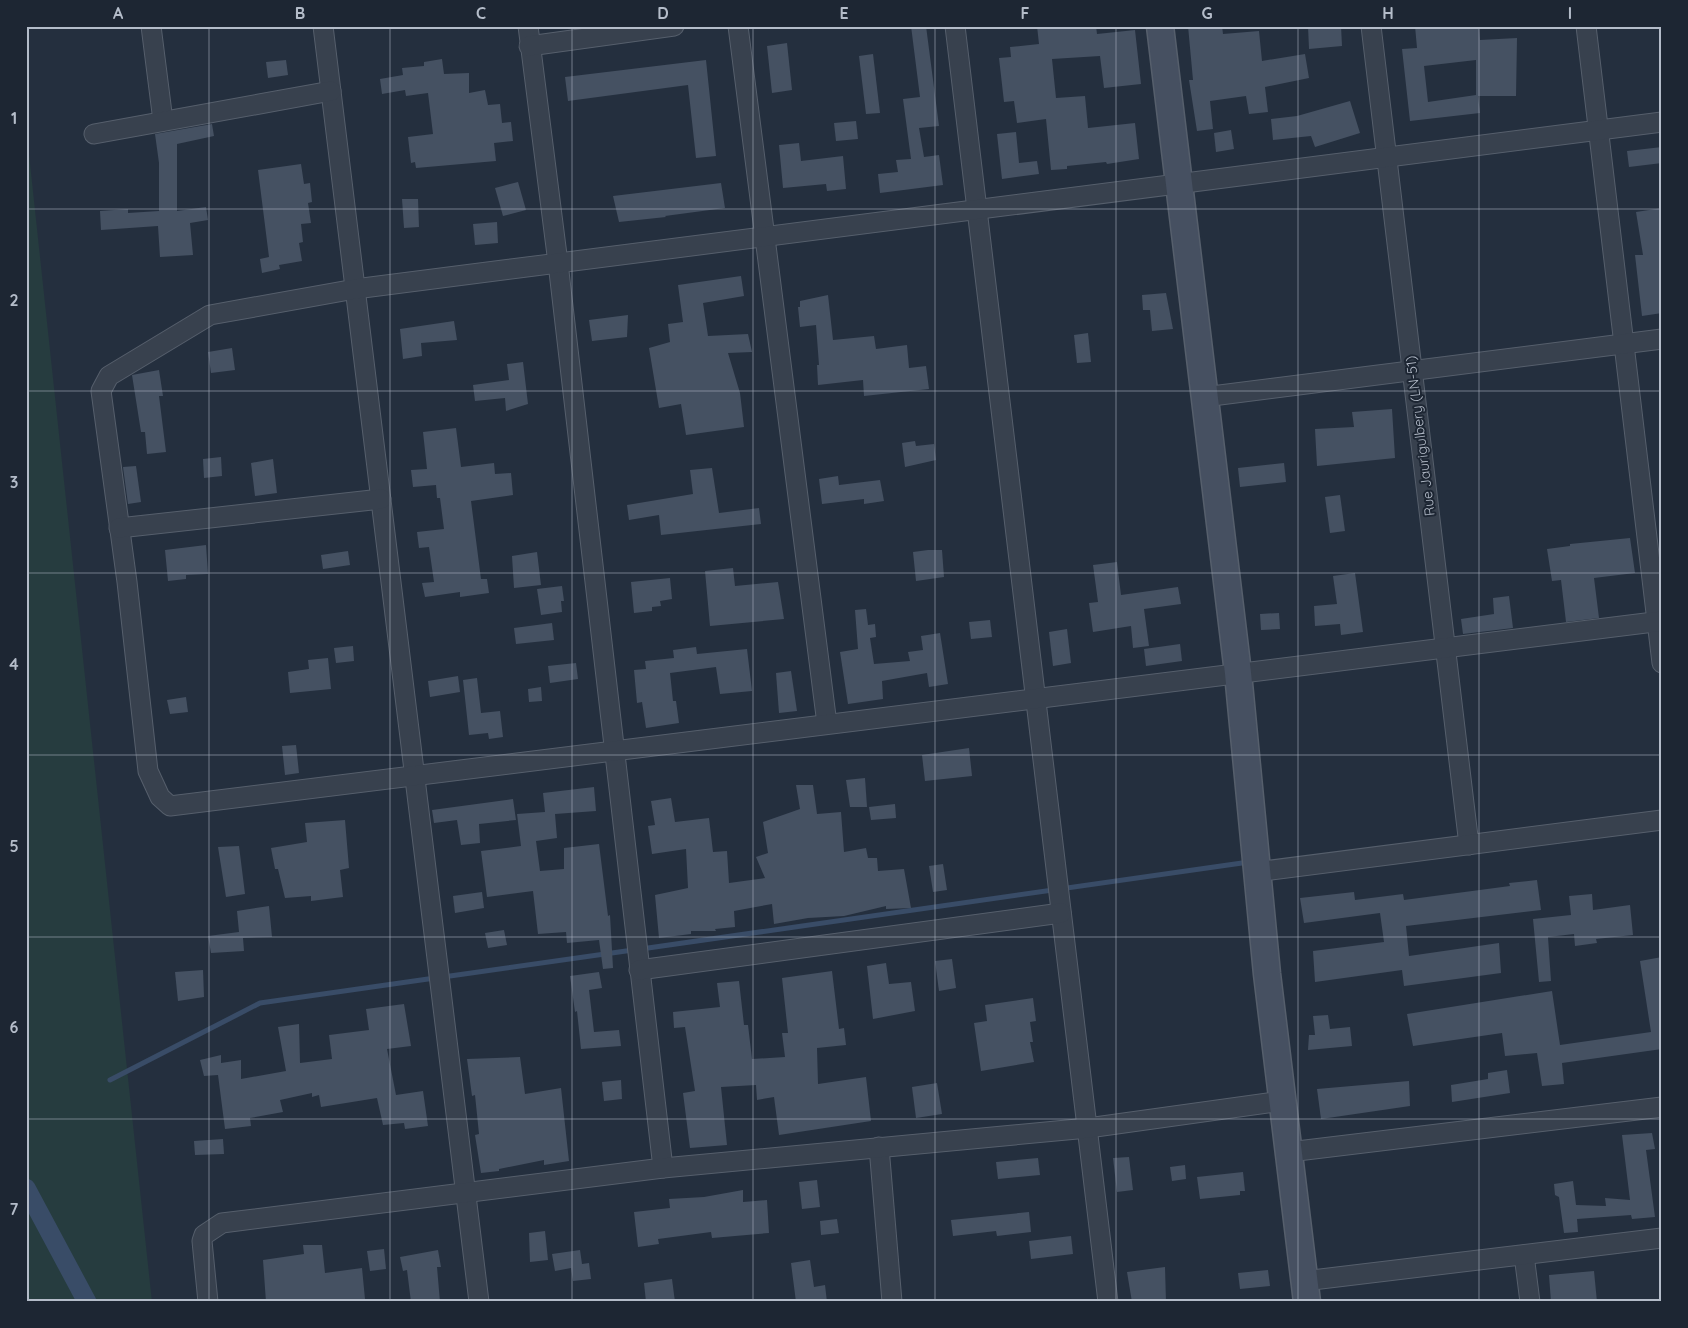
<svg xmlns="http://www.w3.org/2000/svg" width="1688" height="1328" viewBox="0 0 1688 1328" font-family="Quicksand,sans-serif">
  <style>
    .green { fill: #263c3f }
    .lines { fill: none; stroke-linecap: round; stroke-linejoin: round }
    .stream { stroke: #394c67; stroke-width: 5 }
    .canal { stroke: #394c67; stroke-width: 19 }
    .building { fill: #455162; fill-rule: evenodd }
    .street-casing { stroke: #565f6c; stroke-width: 21 }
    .secondary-casing { stroke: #565f6c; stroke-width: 29 }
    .street { stroke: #38414e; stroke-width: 19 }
    .secondary { stroke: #465061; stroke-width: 26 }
    .grid { fill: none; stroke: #b4bcc9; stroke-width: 1; stroke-opacity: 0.55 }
    .labels { text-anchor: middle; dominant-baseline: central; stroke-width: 4; stroke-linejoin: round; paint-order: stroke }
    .street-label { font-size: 14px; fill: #b4bcc9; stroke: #1d2633 }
    .neatline { fill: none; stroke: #b4bcc9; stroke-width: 2 }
    .grid-label { font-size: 16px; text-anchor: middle; font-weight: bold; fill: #b4bcc9 }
  </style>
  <rect width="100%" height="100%" fill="#242f3e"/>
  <polygon class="green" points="26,126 152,1302 26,1302"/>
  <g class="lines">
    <g class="stream">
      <polyline points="641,949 1242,863"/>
      <polyline points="443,977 633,950"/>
      <polyline points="110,1080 260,1003 435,978"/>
    </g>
    <polyline class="canal" points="26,1188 87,1302"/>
  </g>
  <g class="building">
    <polygon points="911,26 926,26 939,126 919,128 924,157 939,155 943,185 880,193 878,174 898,172 896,160 911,159 903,99 920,97"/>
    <polygon points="1037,26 1096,26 1097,34 1135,30 1141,84 1104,88 1100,56 1052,59 1056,98 1085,96 1088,128 1135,123 1139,159 1107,164 1106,162 1067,166 1067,169 1051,170 1046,119 1017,123 1014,101 1004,102 999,58 1011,57 1010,47 1039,44"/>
    <polygon points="1188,26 1222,26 1223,34 1259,31 1262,61 1305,54 1309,78 1265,87 1268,112 1249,114 1246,96 1210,101 1213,129 1197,131 1189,80 1193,80"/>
    <polygon points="1308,26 1341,26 1342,46 1309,49"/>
    <path d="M1415,26H1479L1480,40L1517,38L1516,96H1478L1480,113L1410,121L1402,49L1417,48ZM1476,60V95L1428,102L1424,66Z"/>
    <polygon points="787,43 792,90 772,93 767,46"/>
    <polygon points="873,54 880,113 866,114 859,56"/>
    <polygon points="442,59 444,74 469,73 469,93 485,90 488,105 500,104 502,123 511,122 513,141 494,143 496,161 416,168 415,162 411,163 408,137 433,134 428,93 406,96 405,90 382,94 380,79 403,75 402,68 424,66 424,62"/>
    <polygon points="286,60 288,75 268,78 266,62"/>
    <polygon points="706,60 716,156 696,158 688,85 568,101 565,77"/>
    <polygon points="1350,101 1360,133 1315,147 1311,136 1273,140 1271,119 1297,116"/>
    <polygon points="856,121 858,139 836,141 834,123"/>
    <polygon points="212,124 214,136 177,144 177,211 206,207 208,220 190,223 193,255 160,257 158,226 101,230 100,211 128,209 128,213 159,211 159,163 155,134"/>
    <polygon points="1231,130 1234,149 1216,152 1214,133"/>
    <polygon points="1016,132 1019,163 1037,161 1039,174 1002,179 997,134"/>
    <polygon points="799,143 801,161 843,156 846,189 827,191 826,184 783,188 779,145"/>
    <polygon points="1662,147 1662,163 1629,167 1627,151"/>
    <polygon points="301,164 304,184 310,183 312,202 308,203 311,223 301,224 303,242 299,243 302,261 279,265 280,269 262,273 260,259 269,257 258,170"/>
    <polygon points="518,182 526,210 503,216 495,188"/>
    <polygon points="721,183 725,208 665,216 666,217 619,222 613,196"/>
    <polygon points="402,199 418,199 419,227 404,228"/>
    <polygon points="1662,208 1662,313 1642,316 1635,255 1643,255 1636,212"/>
    <polygon points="497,222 498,243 475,245 473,224"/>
    <polygon points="741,276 744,296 703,303 708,336 748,334 752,352 728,353 740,393 744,427 686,435 681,404 659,408 649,348 670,342 668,324 683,322 678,285"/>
    <polygon points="1166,293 1173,329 1152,331 1150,310 1143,310 1142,295"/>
    <polygon points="828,295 833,340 874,336 876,349 907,345 909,368 926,366 929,389 864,396 863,380 818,385 817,365 819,365 816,325 800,327 798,307 800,307 800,301"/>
    <polygon points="628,315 627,337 592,341 589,320"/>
    <polygon points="454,321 457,340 421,343 422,356 403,359 400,329"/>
    <polygon points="1088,333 1091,362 1077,363 1074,335"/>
    <polygon points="232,348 235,370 211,373 208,352"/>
    <polygon points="523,362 528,404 506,411 505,398 475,401 473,385 509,380 507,364"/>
    <polygon points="159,370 163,396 159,396 166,452 147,454 145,432 141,432 132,375"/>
    <polygon points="1392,409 1395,458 1317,466 1315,429 1354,427 1352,412"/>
    <polygon points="456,428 461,467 494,463 495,474 511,473 513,495 471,501 481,579 487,579 489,593 460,597 460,592 425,597 422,583 434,582 429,547 419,548 417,532 444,529 440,498 437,498 436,485 413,487 411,470 427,469 423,432"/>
    <polygon points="915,441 916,446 934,444 936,460 905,467 902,443"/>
    <polygon points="221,457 222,476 204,478 203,459"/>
    <polygon points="273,459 277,493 255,496 251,463"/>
    <polygon points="1284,463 1286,482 1240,487 1238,468"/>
    <polygon points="136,466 141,502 128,504 123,467"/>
    <polygon points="712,468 719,513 759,508 761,524 661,535 659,515 629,520 627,505 693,494 690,470"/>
    <polygon points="838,476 839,485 880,480 884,501 864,504 864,499 822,504 819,479"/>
    <polygon points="1340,495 1345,531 1330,533 1325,497"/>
    <polygon points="1630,538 1635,573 1594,578 1599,618 1566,622 1561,580 1552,581 1547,549 1570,546 1570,544"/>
    <polygon points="206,545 208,574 186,575 186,579 168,581 165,550"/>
    <polygon points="928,550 942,550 944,577 916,581 913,552"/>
    <polygon points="348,551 350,565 323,569 321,555"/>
    <polygon points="537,552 541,585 514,588 512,556"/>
    <polygon points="1117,562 1121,595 1178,587 1181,604 1144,609 1149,646 1133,648 1131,626 1093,632 1089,603 1098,602 1093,565"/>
    <polygon points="733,568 735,586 778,582 784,619 710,626 705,571"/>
    <polygon points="1355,573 1363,632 1341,635 1340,624 1315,626 1314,606 1337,604 1333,576"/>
    <polygon points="670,578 672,599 660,601 661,606 652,607 652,611 634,613 631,582"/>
    <polygon points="562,586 564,601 561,601 562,612 541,615 537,589"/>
    <polygon points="1509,596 1513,628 1463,634 1461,619 1494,614 1493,598"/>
    <polygon points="866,609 868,625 875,624 876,637 870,638 874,664 910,661 908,652 923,650 921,636 940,633 948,684 929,687 927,673 882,681 883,699 848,704 840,652 858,649 855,610"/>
    <polygon points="1279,613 1280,629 1261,630 1260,614"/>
    <polygon points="990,620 992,637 971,639 969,622"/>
    <polygon points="552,623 554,640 516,644 514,628"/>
    <polygon points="1067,629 1071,663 1053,666 1049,632"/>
    <polygon points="1180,644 1182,661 1146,666 1144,649"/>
    <polygon points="353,646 354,661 336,663 334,648"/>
    <polygon points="696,647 697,654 747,649 752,691 720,694 716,667 670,673 673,701 676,701 679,723 646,728 642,702 637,703 634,670 646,669 645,661 674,658 673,650"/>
    <polygon points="328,658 331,689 290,693 288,672 309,669 308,660"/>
    <polygon points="576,663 578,679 550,683 548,666"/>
    <polygon points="791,671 797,711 779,713 776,673"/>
    <polygon points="458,676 460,692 430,697 428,681"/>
    <polygon points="477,678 481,713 500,711 503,737 489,739 488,733 469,735 463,680"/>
    <polygon points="541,687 542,701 529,702 528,689"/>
    <polygon points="186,697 188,712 170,714 167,700"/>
    <polygon points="296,745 299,773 285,775 282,746"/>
    <polygon points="969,748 972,776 925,781 922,755"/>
    <polygon points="865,778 867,807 850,807 846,780"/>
    <polygon points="796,785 813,785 817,814 841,812 844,852 866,848 868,858 877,858 878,871 904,869 911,908 886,909 886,906 844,916 808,918 774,924 772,904 734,911 735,927 715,929 716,931 691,931 691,934 659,938 655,895 688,888 686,849 652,854 648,826 655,825 651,801 671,798 675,822 709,818 713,852 727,851 729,883 765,878 756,857 768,853 763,822 800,809"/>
    <polygon points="594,787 596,811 555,814 557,838 536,841 540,871 564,869 564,848 599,844 608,916 610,915 613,968 603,969 599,940 567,943 566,932 538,934 533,891 487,897 481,851 521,846 517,814 545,812 543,793"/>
    <polygon points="513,799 516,820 479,824 480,843 461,845 457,820 434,823 432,810"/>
    <polygon points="895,804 896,818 871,820 869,807"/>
    <polygon points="345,820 349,868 340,870 343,897 311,901 311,896 285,898 278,869 275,869 271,848 307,842 305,823"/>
    <polygon points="239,846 245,894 226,897 218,847"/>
    <polygon points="943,864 947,890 933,892 929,866"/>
    <polygon points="1537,880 1541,910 1406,926 1409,956 1499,943 1501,973 1404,986 1402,970 1315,982 1313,951 1384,942 1380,913 1304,923 1300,898 1354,892 1355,900 1403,894 1404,900 1510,886 1509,883"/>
    <polygon points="482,892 484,908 455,913 453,896"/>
    <polygon points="1592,894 1593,910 1630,905 1633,935 1596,939 1597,943 1575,946 1574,934 1548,937 1551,981 1539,982 1533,919 1571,915 1569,896"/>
    <polygon points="269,906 272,937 243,938 244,951 211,953 208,936 239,932 237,911"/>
    <polygon points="504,930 507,945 488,948 485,933"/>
    <polygon points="1662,957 1662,1049 1562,1063 1564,1084 1542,1086 1537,1053 1505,1056 1502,1033 1413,1046 1407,1014 1552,991 1560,1045 1651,1032 1640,961"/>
    <polygon points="952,959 956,988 939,991 935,961"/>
    <polygon points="886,963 889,984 911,982 915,1011 873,1019 867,966"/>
    <polygon points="203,970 204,997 178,1001 175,972"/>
    <polygon points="832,971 839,1029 844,1028 846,1045 817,1048 818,1084 866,1077 871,1121 779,1135 774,1097 757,1100 756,1085 721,1087 727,1145 690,1148 683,1093 695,1091 685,1027 674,1028 673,1012 720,1007 717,983 739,981 744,1025 748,1025 752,1059 785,1057 782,1033 788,1033 782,978"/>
    <polygon points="599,972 602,988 589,990 594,1032 619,1030 621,1046 581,1049 577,1011 575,1012 570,976"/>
    <polygon points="1033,998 1036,1021 1030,1022 1033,1042 1030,1042 1034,1062 981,1071 974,1023 987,1021 985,1005"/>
    <polygon points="404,1004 411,1046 387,1049 396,1095 423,1091 428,1126 405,1129 404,1123 383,1125 377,1098 321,1107 319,1095 312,1097 312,1093 280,1100 283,1112 250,1118 251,1126 225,1129 218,1075 204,1076 200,1060 221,1055 221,1063 241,1060 241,1079 286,1071 278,1027 299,1024 300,1063 332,1059 329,1035 369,1030 366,1009"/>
    <polygon points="1328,1015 1330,1029 1350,1027 1352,1046 1308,1050 1309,1035 1315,1035 1313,1016"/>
    <polygon points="520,1057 525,1094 561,1088 569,1161 544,1165 544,1160 499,1169 499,1171 481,1173 475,1135 479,1134 475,1095 472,1096 467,1059"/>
    <polygon points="1507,1070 1510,1093 1452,1102 1451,1085 1488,1079 1488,1073"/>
    <polygon points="621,1080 622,1099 604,1101 602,1082"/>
    <polygon points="1409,1081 1410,1106 1321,1119 1317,1089"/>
    <polygon points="937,1083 942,1114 916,1118 912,1087"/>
    <polygon points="1652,1133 1655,1149 1646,1150 1655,1217 1632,1219 1631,1215 1577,1219 1578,1232 1564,1233 1559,1197 1555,1195 1554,1184 1573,1181 1576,1205 1606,1206 1605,1198 1630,1200 1622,1135"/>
    <polygon points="223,1139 224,1154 195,1155 194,1141"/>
    <polygon points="1129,1157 1133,1190 1117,1192 1113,1158"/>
    <polygon points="1038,1158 1040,1175 998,1179 996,1162"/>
    <polygon points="1185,1165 1186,1179 1172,1181 1170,1167"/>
    <polygon points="1243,1172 1245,1191 1240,1191 1240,1195 1200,1199 1197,1177"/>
    <polygon points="817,1180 820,1207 802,1209 799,1182"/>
    <polygon points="743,1190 743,1202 767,1200 769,1233 712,1238 711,1232 658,1239 659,1244 638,1247 634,1212 670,1208 669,1199 704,1197"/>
    <polygon points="1029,1212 1031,1232 997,1236 996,1231 953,1236 951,1220"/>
    <polygon points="837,1219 839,1233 821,1235 820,1221"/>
    <polygon points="545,1231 548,1260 530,1262 529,1233"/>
    <polygon points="1071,1236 1073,1254 1031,1259 1029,1241"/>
    <polygon points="303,1245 322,1245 325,1273 362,1268 365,1299 337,1302 323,1299 266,1302 263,1260 304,1254"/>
    <polygon points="384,1249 386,1269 370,1271 367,1251"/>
    <polygon points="438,1250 441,1267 437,1267 440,1302 411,1302 407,1270 403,1271 400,1257"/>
    <polygon points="580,1250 582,1264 589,1263 591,1279 573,1281 571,1268 555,1271 552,1254"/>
    <polygon points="810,1260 814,1287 825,1285 827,1302 796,1302 791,1263"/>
    <polygon points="1165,1267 1166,1302 1132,1302 1127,1272"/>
    <polygon points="1268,1270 1270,1286 1240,1289 1238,1273"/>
    <polygon points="1594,1271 1597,1302 1551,1302 1549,1275"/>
    <polygon points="672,1279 675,1302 646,1302 644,1283"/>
  </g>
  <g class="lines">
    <defs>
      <g id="street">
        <polyline points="151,26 163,121"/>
        <polyline points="323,26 479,1302"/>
        <polyline points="528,26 558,263 663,1168"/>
        <polyline points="738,26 827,724"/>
        <polyline points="955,26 1108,1302"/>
        <polyline points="1371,26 1469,845"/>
        <polyline points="1586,26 1662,663"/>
        <polyline points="529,46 674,26"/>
        <polyline points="1662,122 355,289 210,315 109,376 101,391 127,582 148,771 160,797 170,806 1662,621"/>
        <polyline points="94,134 331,91"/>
        <polyline points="1204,397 1662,339"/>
        <polyline points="119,528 381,499"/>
        <polyline points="1256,872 1662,820"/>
        <polyline points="639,970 1061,913"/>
        <polyline points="879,1147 892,1302"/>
        <polyline points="1289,1152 1662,1107"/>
        <polyline points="1524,1255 1530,1302"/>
        <polyline points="1304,1281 1662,1238"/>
        <polyline points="208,1302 202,1241 204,1235 222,1223 663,1168 1088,1128 1282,1101"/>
      </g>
      <polyline id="secondary" points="1160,26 1238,673 1267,974 1307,1302"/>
    </defs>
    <use href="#street" class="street-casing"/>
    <use href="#secondary" class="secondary-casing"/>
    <use href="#street" class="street"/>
    <use href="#secondary" class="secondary"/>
  </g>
  <path class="grid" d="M209,26V1302M390,26V1302M572,26V1302M753,26V1302M935,26V1302M1116,26V1302M1298,26V1302M1479,26V1302M26,209H1662M26,391H1662M26,573H1662M26,755H1662M26,937H1662M26,1119H1662"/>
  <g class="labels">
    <g class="street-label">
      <text transform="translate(1420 436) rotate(-97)">Rue Jaurigulbery (LN-51)</text>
    </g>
  </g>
  <rect width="1688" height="1328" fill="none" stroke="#1d2633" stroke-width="55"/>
  <rect x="28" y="28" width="1632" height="1272" class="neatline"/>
  <g class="grid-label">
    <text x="118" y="19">A</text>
    <text x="300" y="19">B</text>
    <text x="481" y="19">C</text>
    <text x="663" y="19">D</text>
    <text x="844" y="19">E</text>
    <text x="1025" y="19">F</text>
    <text x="1207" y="19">G</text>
    <text x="1388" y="19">H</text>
    <text x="1570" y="19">I</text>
    <text x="14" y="124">1</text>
    <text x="14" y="306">2</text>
    <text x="14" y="488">3</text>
    <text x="14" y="670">4</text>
    <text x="14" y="852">5</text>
    <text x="14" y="1033">6</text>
    <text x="14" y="1215">7</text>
  </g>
</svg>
